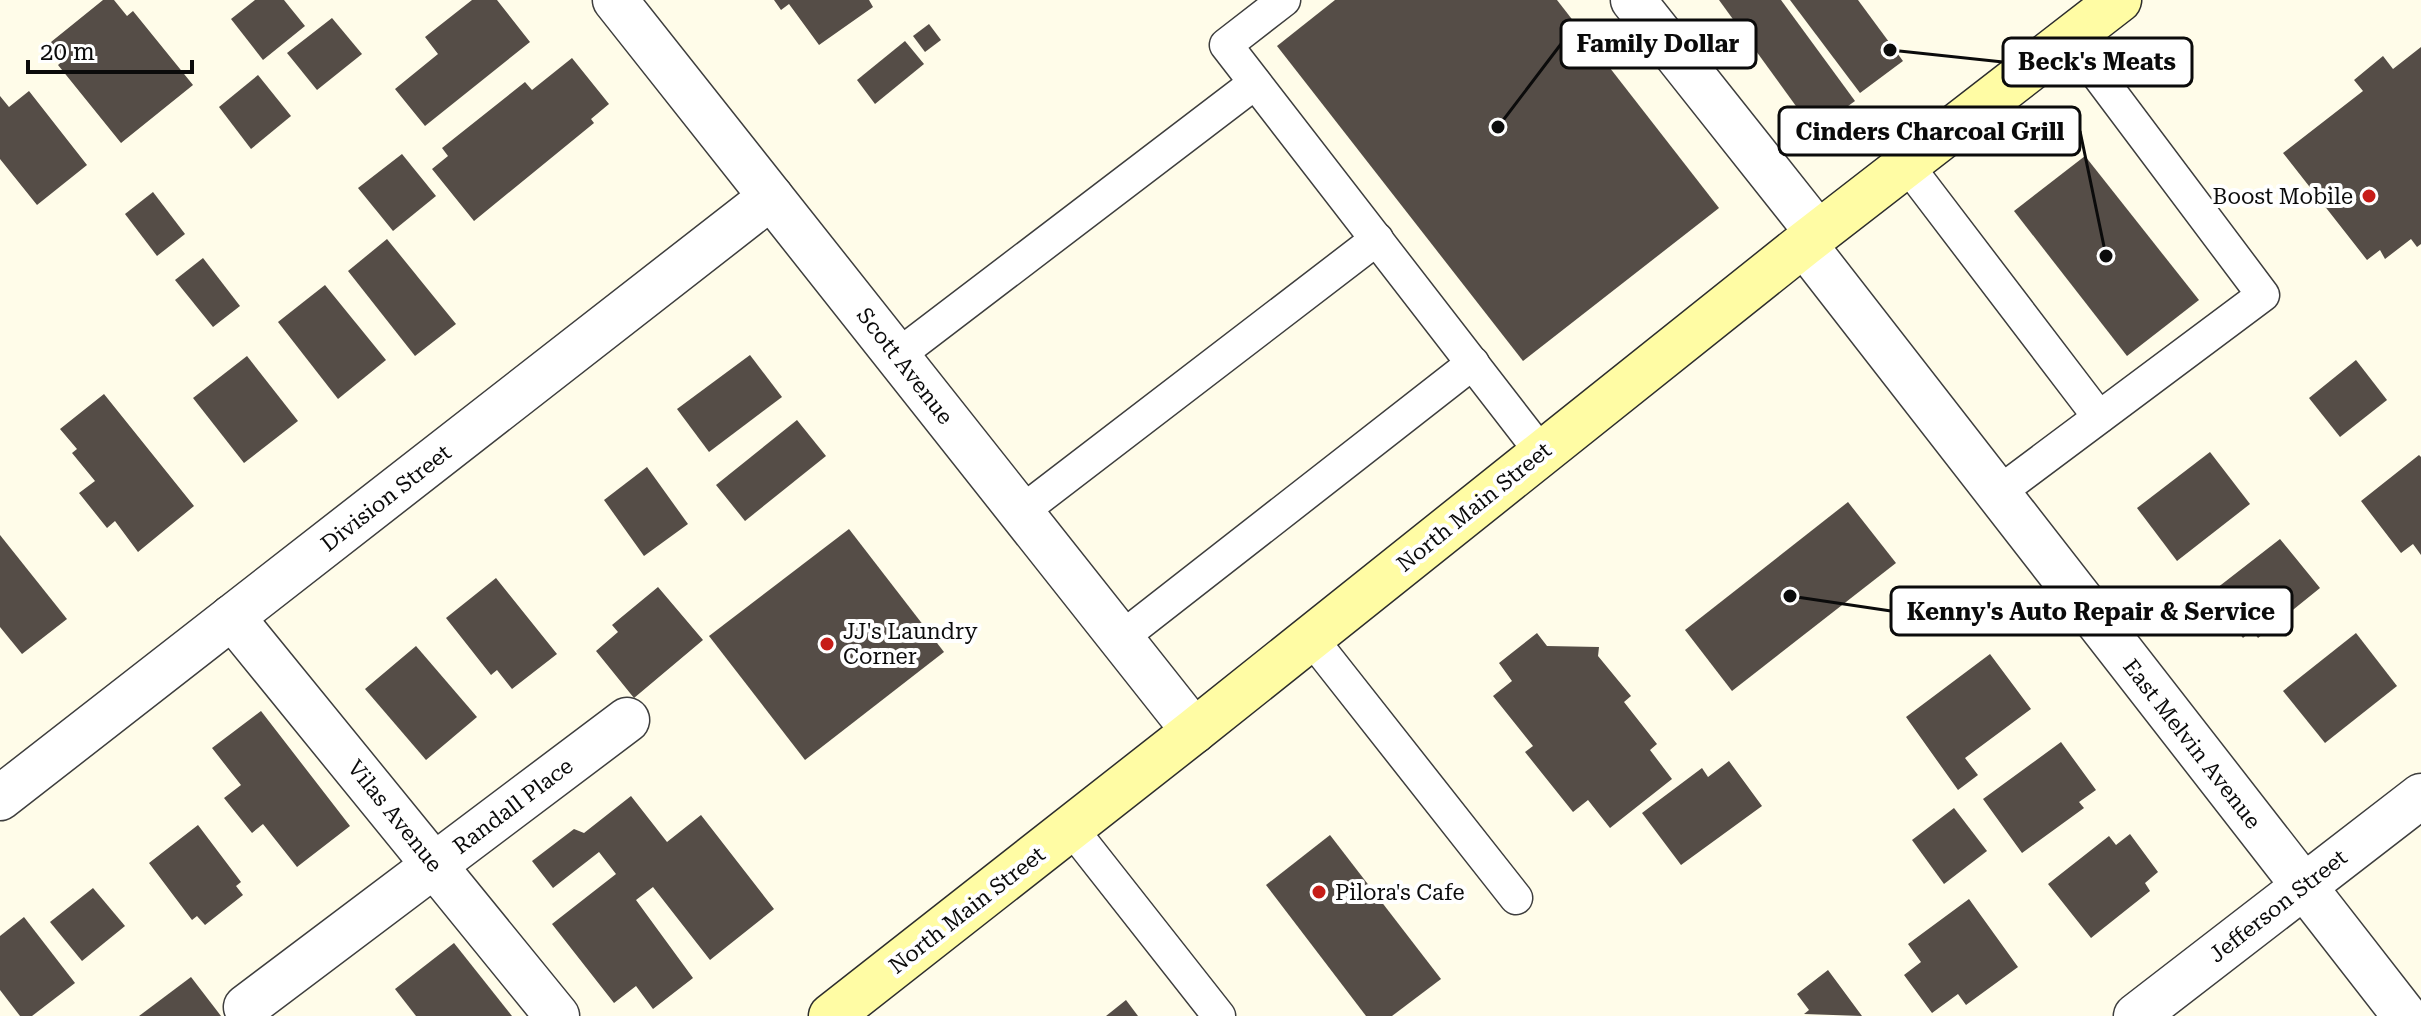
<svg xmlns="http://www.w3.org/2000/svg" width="2421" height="1016" viewBox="0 0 2421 1016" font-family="'Roboto Serif',serif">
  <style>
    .building { fill: #554d47 }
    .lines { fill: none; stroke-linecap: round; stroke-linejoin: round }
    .service-casing { stroke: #3e3e3e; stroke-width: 35 }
    .minor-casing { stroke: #3e3e3e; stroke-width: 47 }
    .secondary-casing { stroke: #2d2d2d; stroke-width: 47 }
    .service { stroke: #fff; stroke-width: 32 }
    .minor { stroke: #fff; stroke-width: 44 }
    .secondary { stroke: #fffca4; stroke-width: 44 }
    .poi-dot { fill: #c61d18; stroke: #fff; stroke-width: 3 }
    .labels { text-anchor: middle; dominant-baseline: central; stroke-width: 8; stroke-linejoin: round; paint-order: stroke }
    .poi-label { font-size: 22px; fill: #0b0b0b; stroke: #fff; text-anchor: start }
    .street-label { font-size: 22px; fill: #0b0b0b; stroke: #fff }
    .leader { fill: none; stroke: #0b0b0b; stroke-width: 3 }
    .callout-dot { fill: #0b0b0b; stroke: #fff; stroke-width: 3 }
    .callout { fill: #fff; stroke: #0b0b0b; stroke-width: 3 }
    .callout-label { font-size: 24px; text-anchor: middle; font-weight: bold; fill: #0b0b0b }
  </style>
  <rect width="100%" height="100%" fill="#fffce9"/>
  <g class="building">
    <polygon points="103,0 114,0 127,16 133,11 193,85 121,143 58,65 65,59 51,42"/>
    <polygon points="255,0 284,0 305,26 263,60 231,19"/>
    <polygon points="472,0 497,0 530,42 425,126 395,89 438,54 425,37"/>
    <polygon points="774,0 869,0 873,7 819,45 789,4 781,10"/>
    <polygon points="1335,0 1557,0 1719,208 1523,361 1277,46"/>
    <polygon points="1719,0 1781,0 1855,101 1814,131"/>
    <polygon points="1790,0 1858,0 1903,61 1860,93"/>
    <polygon points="332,18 362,54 317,90 287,53"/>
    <polygon points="929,24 941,40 925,52 913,36"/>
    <polygon points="905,41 924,64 875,104 857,80"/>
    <polygon points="2421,47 2421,244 2417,247 2411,239 2385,259 2380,250 2367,260 2283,153 2363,91 2354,80 2383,56 2393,69"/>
    <polygon points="572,58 609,104 591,119 594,123 474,221 432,169 448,156 442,148 525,82 532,90"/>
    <polygon points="258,75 291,116 251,149 219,107"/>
    <polygon points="29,91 87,165 37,205 0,159 0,96 9,107"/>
    <polygon points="402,154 436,196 393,231 358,188"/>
    <polygon points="2085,156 2199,300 2127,356 2014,211"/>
    <polygon points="153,192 185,234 157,256 125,214"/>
    <polygon points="387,239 456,324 415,356 348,271"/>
    <polygon points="203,258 240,306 213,327 175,280"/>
    <polygon points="325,285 386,360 338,399 278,322"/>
    <polygon points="750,355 782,397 709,452 677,409"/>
    <polygon points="247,356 298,421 244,463 193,398"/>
    <polygon points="2356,360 2387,400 2340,437 2309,398"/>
    <polygon points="104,394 194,506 138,552 115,521 107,528 79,493 95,481 72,453 77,449 60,429"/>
    <polygon points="797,420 826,456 745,521 716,485"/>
    <polygon points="2210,452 2250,504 2177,561 2137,508"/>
    <polygon points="2419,455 2421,457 2421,555 2413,544 2401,553 2361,501"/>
    <polygon points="647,467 688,524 644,556 604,500"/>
    <polygon points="1848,502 1896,563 1732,691 1685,630"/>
    <polygon points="849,529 944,652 805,760 709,636"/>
    <polygon points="0,535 67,619 22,654 0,627"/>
    <polygon points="2280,539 2320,588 2258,638 2252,630 2243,638 2208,595"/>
    <polygon points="496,578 557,654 512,689 497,670 491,675 446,618"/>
    <polygon points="658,587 703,640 634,698 596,651 618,632 612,625"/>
    <polygon points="1537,633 1547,646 1599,647 1598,656 1631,696 1624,702 1657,744 1650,750 1672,779 1610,828 1588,800 1573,812 1525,752 1533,746 1493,696 1512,681 1499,663"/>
    <polygon points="2356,633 2397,686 2325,743 2283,691"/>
    <polygon points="416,646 477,717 426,760 365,689"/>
    <polygon points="1990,654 2031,709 1965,758 1978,775 1958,790 1906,717"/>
    <polygon points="261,711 350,826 297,867 263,824 252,833 224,798 241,785 212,748"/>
    <polygon points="2061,742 2096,790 2079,802 2084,808 2022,853 1983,799"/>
    <polygon points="1729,761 1762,806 1681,865 1642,813 1702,768 1708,777"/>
    <polygon points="631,796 667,842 701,815 774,909 710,960 653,887 636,900 693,978 653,1009 636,986 614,1003 552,924 616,874 599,852 553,888 532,861 574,829 584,833"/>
    <polygon points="1954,808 1987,851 1944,884 1912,840"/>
    <polygon points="198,825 241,882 236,886 243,895 205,925 197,916 192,920 149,863"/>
    <polygon points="2130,834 2158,872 2145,883 2150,891 2091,938 2048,884 2109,836 2116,845"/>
    <polygon points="1330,835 1441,979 1392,1016 1366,1016 1266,885"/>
    <polygon points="93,888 125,926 82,961 50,922"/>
    <polygon points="1969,899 2018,967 1966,1005 1958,994 1932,1013 1904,975 1921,962 1908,944"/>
    <polygon points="24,917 75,983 32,1016 20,1016 0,990 0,936"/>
    <polygon points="454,943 512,1016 416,1016 395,989"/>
    <polygon points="1828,970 1862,1016 1804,1014 1809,1010 1797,994"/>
    <polygon points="191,977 221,1016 139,1016"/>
    <polygon points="1126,1000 1138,1016 1106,1016"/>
  </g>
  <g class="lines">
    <defs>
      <g id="service">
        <polyline points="1284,0 1226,45 1541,452"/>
        <polyline points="1907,165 2099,417"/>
        <polyline points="897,356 1255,83"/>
        <polyline points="1998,493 2263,295 2070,38"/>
        <polyline points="1021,512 1377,239"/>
        <polyline points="1121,638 1473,363"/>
        <polyline points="1311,638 1516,898"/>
        <polyline points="1071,828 1219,1016"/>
      </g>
      <g id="minor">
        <polyline points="615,0 1194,731"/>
        <polyline points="1633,0 1818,233"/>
        <polyline points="1804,244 2405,1016"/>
        <polyline points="232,617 557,1016"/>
        <polyline points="0,798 771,197"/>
        <polyline points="246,1007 627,720"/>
        <polyline points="2136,1016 2421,796"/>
      </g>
      <polyline id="secondary" points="831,1016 1194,731 1804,244 2119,0"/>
    </defs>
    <use href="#service" class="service-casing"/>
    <use href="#minor" class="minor-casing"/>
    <use href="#secondary" class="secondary-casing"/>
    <use href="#service" class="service"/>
    <use href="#minor" class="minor"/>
    <use href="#secondary" class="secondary"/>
  </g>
  <g class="poi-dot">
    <circle cx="2369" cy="196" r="8"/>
    <circle cx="827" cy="644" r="8"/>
    <circle cx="1319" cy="892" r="8"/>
  </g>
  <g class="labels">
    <g class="poi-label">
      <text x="2353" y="196" text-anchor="end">Boost Mobile</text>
      <text x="843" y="631">JJ's Laundry<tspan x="843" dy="25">Corner</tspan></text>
      <text x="1335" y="892">Pilora's Cafe</text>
    </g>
    <g class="street-label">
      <text transform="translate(905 366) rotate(52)">Scott Avenue</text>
      <text transform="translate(386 498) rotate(-38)">Division Street</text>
      <text transform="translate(1474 507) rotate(-39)">North Main Street</text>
      <text transform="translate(2192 744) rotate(52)">East Melvin Avenue</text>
      <text transform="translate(513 806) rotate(-37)">Randall Place</text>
      <text transform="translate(395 816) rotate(51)">Vilas Avenue</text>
      <text transform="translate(2278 906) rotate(-38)">Jefferson Street</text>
      <text transform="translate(967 910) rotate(-38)">North Main Street</text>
    </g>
  </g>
  <path class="leader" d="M1498 127L1561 44M1890 50L2003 62M2106 256L2080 131M1790 596L1891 611"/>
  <g class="callout-dot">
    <circle cx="1498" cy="127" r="8"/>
    <circle cx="1890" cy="50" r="8"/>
    <circle cx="2106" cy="256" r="8"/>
    <circle cx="1790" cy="596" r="8"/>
  </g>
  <g class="callout">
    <rect x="1561" y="20" width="195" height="48" rx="8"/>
    <rect x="2003" y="38" width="189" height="48" rx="8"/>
    <rect x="1779" y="107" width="301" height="48" rx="8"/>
    <rect x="1891" y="587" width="401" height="48" rx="8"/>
  </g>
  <g class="callout-label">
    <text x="1658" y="52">Family Dollar</text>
    <text x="2097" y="70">Beck's Meats</text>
    <text x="1930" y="140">Cinders Charcoal Grill</text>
    <text x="2091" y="620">Kenny's Auto Repair &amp; Service</text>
  </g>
  <path d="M28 60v12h164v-12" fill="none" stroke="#0b0b0b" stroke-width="4"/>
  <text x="40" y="60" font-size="24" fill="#0b0b0b" stroke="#ffffff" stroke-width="6" paint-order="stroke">20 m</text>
</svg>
